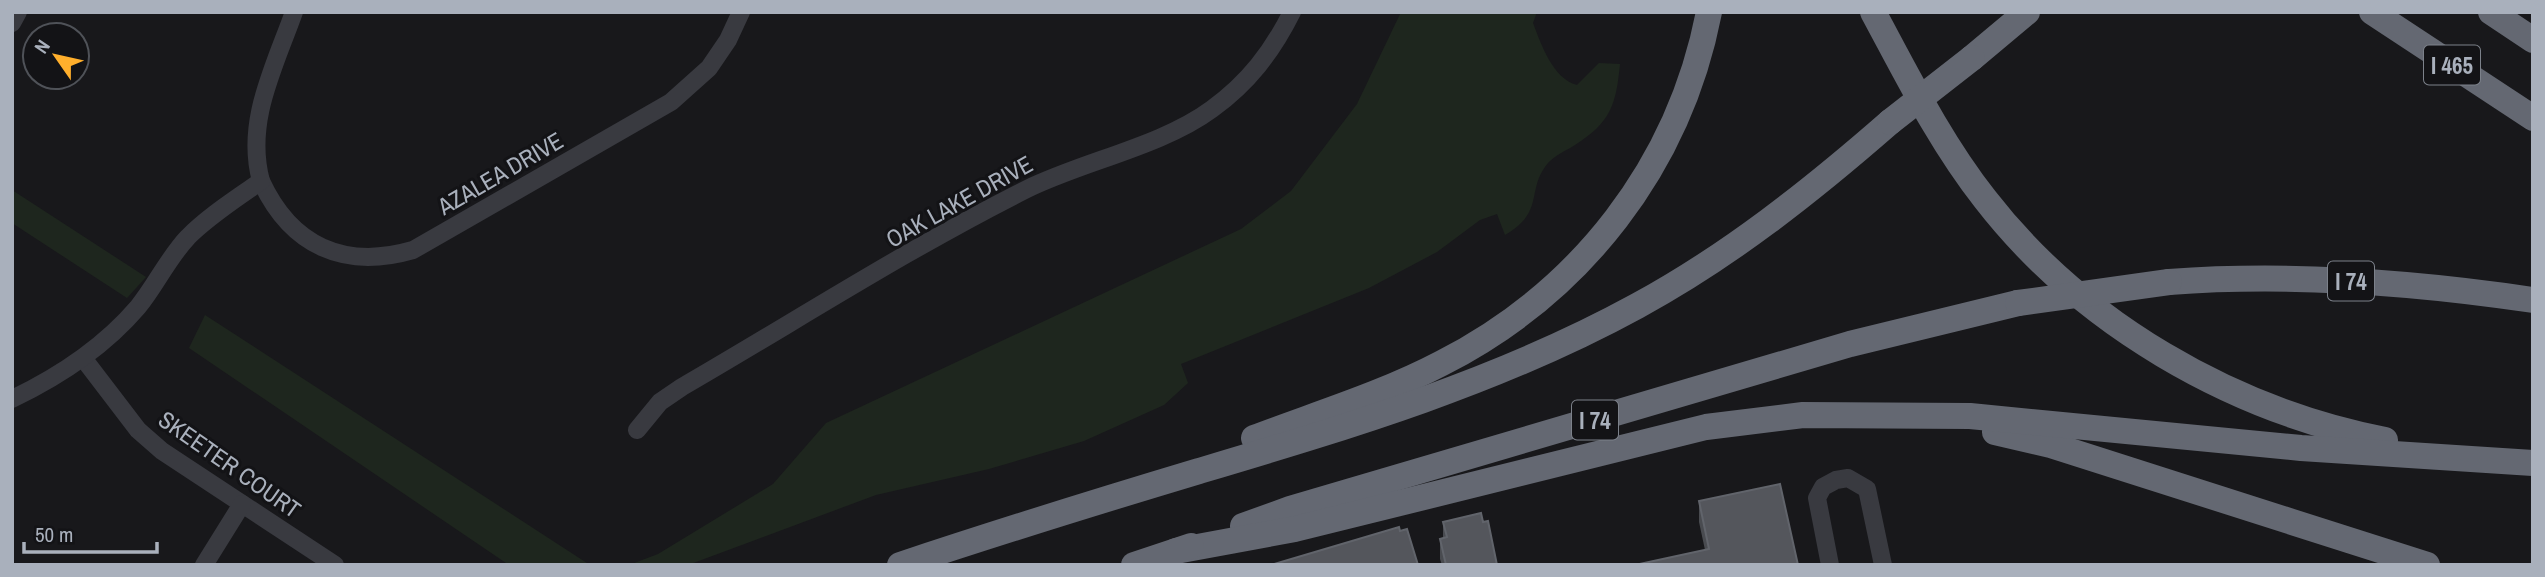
<svg xmlns="http://www.w3.org/2000/svg" width="2545" height="577" viewBox="0 0 2545 577" font-family="'Archivo Narrow',sans-serif">
  <style>
    .green { fill: #1e261e }
    .lines { fill: none; stroke-linecap: round; stroke-linejoin: round }
    .minor { stroke: #393a40; stroke-width: 18 }
    .highway { stroke: #646872; stroke-width: 26 }
    .highway-bridge { stroke: #646872; stroke-width: 26 }
    .wall { fill: #494b50 }
    .building { fill: #54565c; stroke: #61646b; stroke-width: 2 }
    .labels { text-anchor: middle; dominant-baseline: central; stroke-width: 6; stroke-linejoin: round; paint-order: stroke }
    .shield { fill: #131316; stroke: #7c818a; stroke-width: 2 }
    .shield-label { font-size: 23px; font-weight: bold; fill: #a9b0bc }
    .street-label { font-size: 24px; fill: #a9b0bc; stroke: #131316 }
  </style>
  <rect width="100%" height="100%" fill="#18181b"/>
  <g class="green">
    <path d="M1401,12H1537L1533,23C1541,44 1553,79 1577,85L1599,63L1620,64C1616,105 1611,122 1575,145C1567,150 1554,156 1548,163C1525,191 1546,211 1505,235L1497,214L1480,220L1437,252L1369,288L1181,364L1188,383L1164,405L1084,441L989,469L876,495L688,565H629L658,554L773,484L826,423L1241,229L1291,191L1357,104Z"/>
    <polygon points="12,190 146,277 127,298 12,223"/>
    <polygon points="205,315 590,565 509,565 189,348"/>
  </g>
  <g class="lines">
    <g class="minor">
      <polyline points="12,23 18,12"/>
      <path d="M261,181C291,246 344,270 413,250L671,102L709,68L728,40L741,12"/>
      <polyline points="83,358 138,430 162,451 335,565"/>
      <path d="M12,399C60,376 103,348 138,307C156,285 168,258 188,237C210,215 236,199 261,181C245,122 274,68 294,12"/>
      <path d="M637,430L660,402L682,387C796,321 909,248 1027,189C1084,161 1162,146 1212,109C1248,83 1272,52 1292,12"/>
      <polyline points="204,565 242,504"/>
      <polyline points="1830,565 1817,498 1823,487 1836,480 1848,478 1867,489 1883,565"/>
    </g>
    <g class="highway">
      <path d="M1873,12C1907,75 1940,142 1985,199C2081,323 2231,410 2385,440"/>
      <polyline points="2372,12 2533,118"/>
      <polyline points="2491,12 2533,40"/>
      <polyline points="1972,58 2027,12"/>
      <path d="M2169,282C2291,273 2412,282 2533,300"/>
      <polyline points="1995,432 2051,445 2427,565"/>
      <path d="M1254,438C1317,414 1383,394 1442,363C1581,292 1679,166 1709,12"/>
      <polyline points="1243,526 1290,509 1850,344 2018,303"/>
      <polyline points="1176,551 1295,529 1706,427 1803,415 1970,416 2301,448 2533,463"/>
      <path d="M900,565C999,532 1099,501 1199,471C1350,426 1498,382 1637,306C1729,256 1811,191 1890,122"/>
      <polyline points="1134,565 1191,546"/>
    </g>
    <g class="highway-bridge">
      <polyline points="1890,122 1972,58"/>
      <polyline points="2018,303 2169,282"/>
    </g>
  </g>
  <g class="wall">
    <polygon points="1699,501 1798,565 1705,550 1699,522"/>
    <polygon points="1443,522 1483,522 1497,565 1442,565 1440,559 1440,539 1443,538"/>
  </g>
  <g class="building">
    <polygon points="1780,484 1798,565 1635,565 1709,549 1699,501"/>
    <polygon points="1481,513 1483,522 1488,521 1497,565 1446,565 1440,539 1447,537 1443,522"/>
    <polygon points="1399,527 1400,531 1407,529 1418,565 1271,565"/>
  </g>
  <g class="labels">
    <g class="shield">
      <rect x="2424" y="45.5" width="56" height="39" rx="5"/>
      <rect x="2328" y="261.5" width="46" height="39" rx="5"/>
      <rect x="1572" y="400.5" width="46" height="39" rx="5"/>
    </g>
    <g class="shield-label">
      <text x="2452" y="65">I 465</text>
      <text x="2351" y="281">I 74</text>
      <text x="1595" y="420">I 74</text>
    </g>
    <g class="street-label">
      <text transform="translate(500 173) rotate(-30)">AZALEA DRIVE</text>
      <text transform="translate(959 201) rotate(-29)">OAK LAKE DRIVE</text>
      <text transform="translate(230 464) rotate(35)">SKEETER COURT</text>
    </g>
  </g>
  <rect width="2545" height="577" fill="none" stroke="#a9b0bc" stroke-width="28"/>
  <g transform="translate(56 56) rotate(304)"><circle r="33" fill="#131316" stroke="#4f5258" stroke-width="2"/>
  <path d="M0-5L12 26L0 18L-12 26Z" fill="#ffaf2c"/>
  <text y="-10" font-size="19" font-weight="bold" text-anchor="middle" fill="#a9b0bc">N</text>
  </g>
  <path d="M24 542v10h133v-10" fill="none" stroke="#a9b0bc" stroke-width="3.5"/>
  <text x="35" y="542" font-size="21" fill="#a9b0bc" stroke="#131316" stroke-width="5" paint-order="stroke">50 m</text>
</svg>
